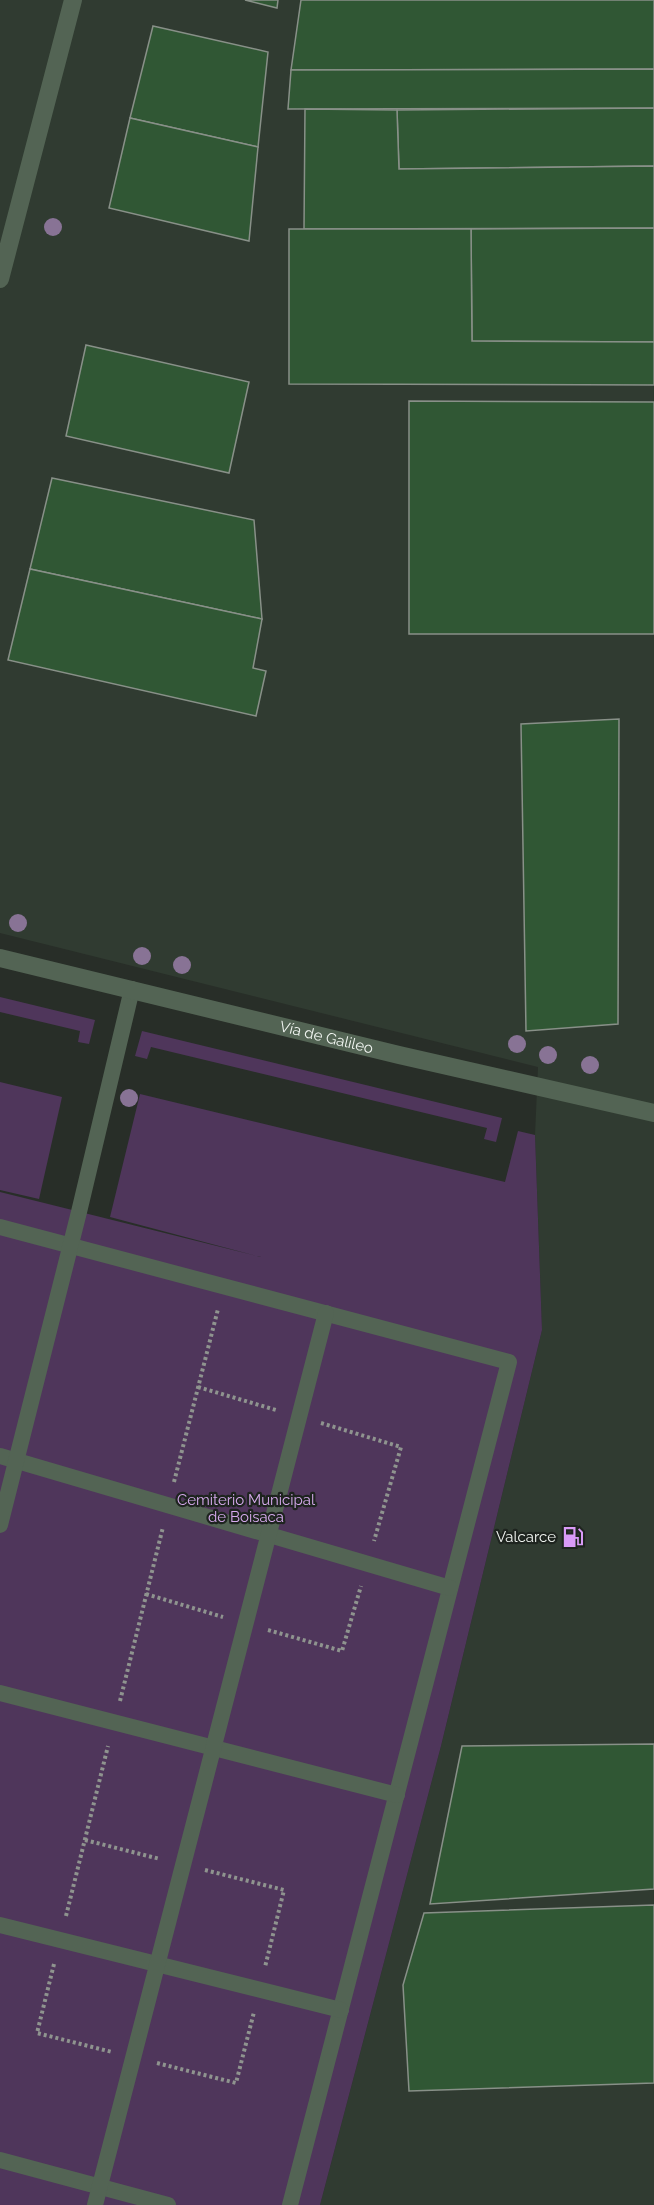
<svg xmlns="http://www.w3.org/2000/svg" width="654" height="2205" viewBox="0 0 654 2205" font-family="Raleway,sans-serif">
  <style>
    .built { fill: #303b31 }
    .green { fill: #4f365b }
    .building { fill: #305734; stroke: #889088; stroke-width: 1.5 }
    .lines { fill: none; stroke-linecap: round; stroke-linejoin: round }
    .path { stroke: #8f948f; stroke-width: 4; stroke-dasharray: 3 3; stroke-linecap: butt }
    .lane { stroke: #536454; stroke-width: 16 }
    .street { stroke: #536454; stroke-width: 18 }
    .tree { fill: #887395 }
    .labels { text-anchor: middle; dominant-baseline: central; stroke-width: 4.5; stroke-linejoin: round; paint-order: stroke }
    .street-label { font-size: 15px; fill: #f2f6f2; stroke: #1e241f }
    .park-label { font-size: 15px; fill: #d7abee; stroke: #1e241f }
    .poi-label { font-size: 15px; fill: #f2f6f2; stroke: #1e241f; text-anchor: end }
  </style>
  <rect width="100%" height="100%" fill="#282e28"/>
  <polygon class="built" points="0,0 654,0 654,2205 320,2205 441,1746 542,1330 535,1135 538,1067 0,933"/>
  <g class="green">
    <polygon points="0,997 95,1020 89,1044 78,1042 80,1031 0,1012"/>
    <polygon points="142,1031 502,1118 496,1142 484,1139 487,1128 151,1047 147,1059 135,1056"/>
    <polygon points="0,1082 62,1097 39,1199 0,1190"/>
    <polygon points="140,1094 505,1182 518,1131 535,1135 542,1330 441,1746 320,2205 0,2205 0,1192 261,1257 110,1217"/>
  </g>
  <g class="building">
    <polygon points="245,0 278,0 277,8"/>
    <polygon points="301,0 654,0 654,69 291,70"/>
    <polygon points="153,26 268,52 258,147 130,118"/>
    <polygon points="654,69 654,108 288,109 291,70"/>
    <polygon points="654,108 654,166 399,169 397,110"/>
    <polygon points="305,109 397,110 399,169 654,166 654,228 304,229"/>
    <polygon points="130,118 258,147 249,241 109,208"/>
    <polygon points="654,228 654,342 472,341 471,229"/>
    <polygon points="289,229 471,229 472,341 654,342 654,385 289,384"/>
    <polygon points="86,345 249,382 229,473 66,436"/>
    <polygon points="409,401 654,402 654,634 409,634"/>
    <polygon points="52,478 254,520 262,619 30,569"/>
    <polygon points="30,569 262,619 253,668 266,671 256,716 8,660"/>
    <polygon points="619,719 618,1024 526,1031 521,724"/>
    <polygon points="654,1744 654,1889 430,1904 462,1746"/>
    <polygon points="654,1905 654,2083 409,2091 403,1985 424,1913"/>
  </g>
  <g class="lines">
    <g class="path">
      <polyline points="198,1387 276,1410"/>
      <polyline points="321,1423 401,1447 374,1541"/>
      <polyline points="174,1482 218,1309"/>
      <polyline points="146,1594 223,1617"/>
      <polyline points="268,1630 342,1651 361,1586"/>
      <polyline points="120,1701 163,1527"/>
      <polyline points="85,1840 160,1859"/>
      <polyline points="205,1870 284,1890 265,1967"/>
      <polyline points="66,1916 108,1746"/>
      <polyline points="54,1964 37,2033 112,2052"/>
      <polyline points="157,2063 236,2083 254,2012"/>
    </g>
    <g class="lane">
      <polyline points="0,1227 509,1362 290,2205"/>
      <polyline points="0,1456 450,1588"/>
      <polyline points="0,1525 79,1212 132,989"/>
      <polyline points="0,1693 397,1795"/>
      <polyline points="0,1925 341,2010"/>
      <polyline points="0,2160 168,2205"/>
      <polyline points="95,2205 326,1313"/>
    </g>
    <g class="street">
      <polyline points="0,279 73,0"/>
      <path id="s1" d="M0,958L399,1055L654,1113"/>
    </g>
  </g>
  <g class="tree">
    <circle cx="53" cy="227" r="9"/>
    <circle cx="18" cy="923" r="9"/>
    <circle cx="142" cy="956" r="9"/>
    <circle cx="182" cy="965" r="9"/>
    <circle cx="517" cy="1044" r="9"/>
    <circle cx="548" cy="1055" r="9"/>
    <circle cx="590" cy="1065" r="9"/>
    <circle cx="129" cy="1098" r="9"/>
  </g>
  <defs>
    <symbol id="fuel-bare" viewBox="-9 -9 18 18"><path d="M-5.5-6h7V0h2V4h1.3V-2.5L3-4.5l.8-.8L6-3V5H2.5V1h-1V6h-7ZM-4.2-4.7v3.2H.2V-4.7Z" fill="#d99af7" stroke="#1e241f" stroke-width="2.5" paint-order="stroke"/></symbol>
  </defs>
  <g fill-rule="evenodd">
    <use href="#fuel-bare" x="558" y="1522" width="30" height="30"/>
  </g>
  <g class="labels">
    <g class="street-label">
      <text stroke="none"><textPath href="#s1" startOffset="336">Vía de Galileo</textPath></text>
    </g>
    <g class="park-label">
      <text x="246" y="1500">Cemiterio Municipal<tspan x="246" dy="17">de Boisaca</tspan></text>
    </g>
    <g class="poi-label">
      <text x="556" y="1537">Valcarce</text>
    </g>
  </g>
</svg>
